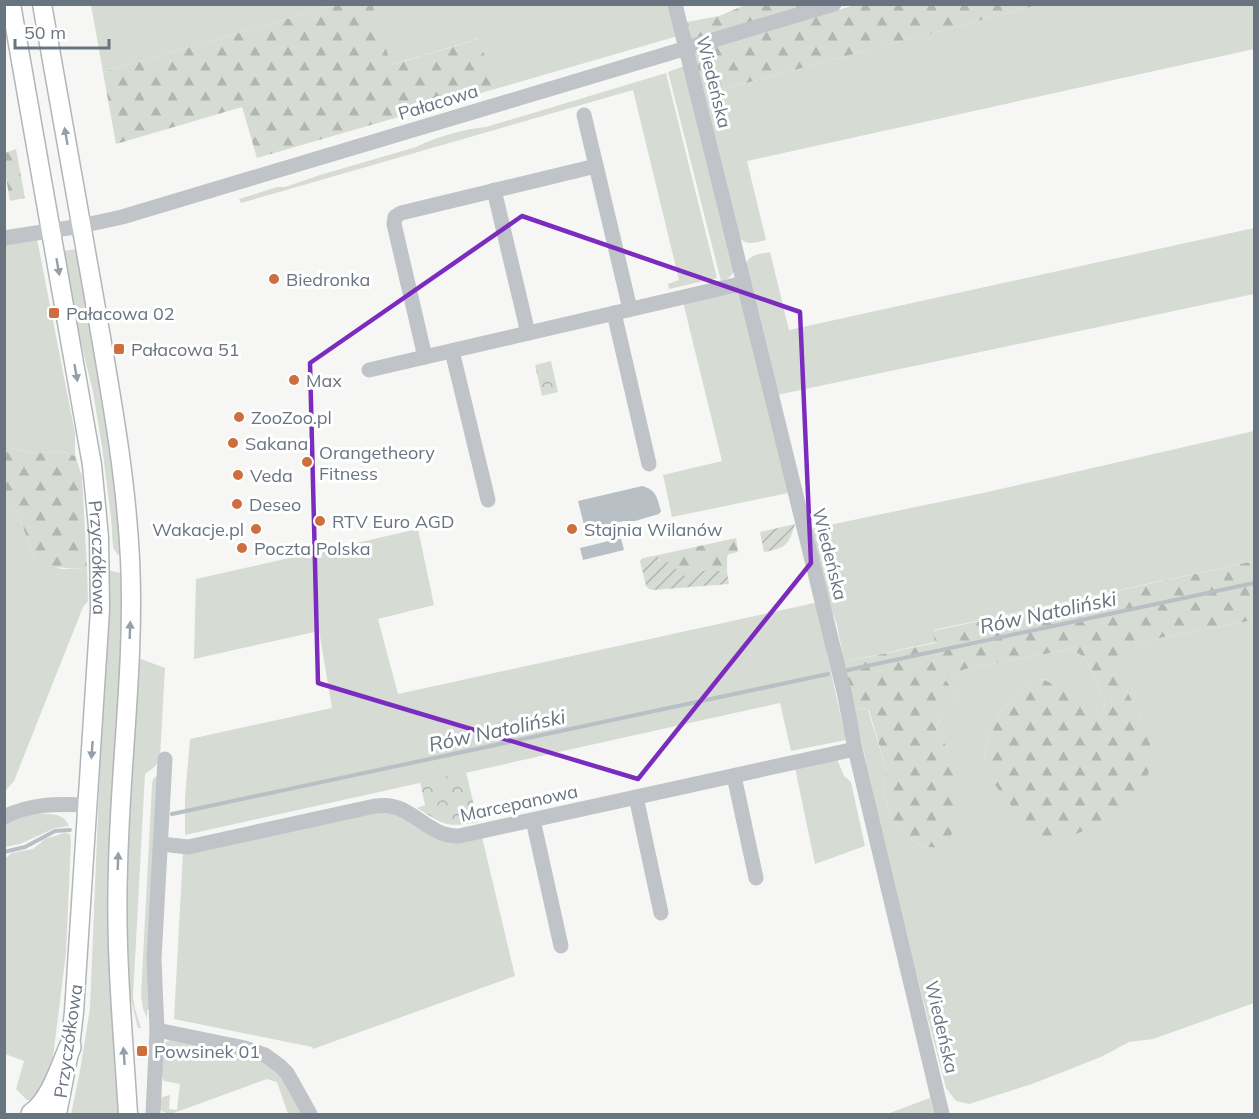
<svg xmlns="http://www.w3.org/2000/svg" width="1259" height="1119" viewBox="0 0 1259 1119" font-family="Mulish,sans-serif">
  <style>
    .grass { fill: #d6dbd4 }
    .forest { fill: url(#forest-firs) }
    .park { fill: url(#park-crowns) }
    .garden { fill: url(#garden-furrows) }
    .water { fill: #b8c0c6 }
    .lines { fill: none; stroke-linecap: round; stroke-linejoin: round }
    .stream { stroke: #b8c0c6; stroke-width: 4 }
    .major-casing { stroke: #b2b5b9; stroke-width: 21 }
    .highway-casing { stroke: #b3b6b9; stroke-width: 24 }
    .minor { stroke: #c0c3c7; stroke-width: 15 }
    .major { stroke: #fff; stroke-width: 18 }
    .highway { stroke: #fff; stroke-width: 21 }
    .oneway { fill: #969ea7 }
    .marked { fill: none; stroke: #7b2cbf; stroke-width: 4.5; stroke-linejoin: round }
    .poi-dot { fill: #ce6d3d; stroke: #fff; stroke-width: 2 }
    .labels { text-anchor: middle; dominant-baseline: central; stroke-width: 6; stroke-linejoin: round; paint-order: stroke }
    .street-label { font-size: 18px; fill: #697481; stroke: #fff }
    .poi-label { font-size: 18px; fill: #697481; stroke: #fff; text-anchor: start }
    .water-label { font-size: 20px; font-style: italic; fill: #65747d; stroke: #fff }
  </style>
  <defs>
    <pattern id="forest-firs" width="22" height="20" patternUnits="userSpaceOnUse" patternTransform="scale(1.5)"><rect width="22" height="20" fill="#d6dbd4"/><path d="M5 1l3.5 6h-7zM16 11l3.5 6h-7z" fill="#b2b6b1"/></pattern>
    <pattern id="park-crowns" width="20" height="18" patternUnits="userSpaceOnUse" patternTransform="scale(1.5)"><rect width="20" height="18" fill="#d6dbd4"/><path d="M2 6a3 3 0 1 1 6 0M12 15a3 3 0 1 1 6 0" fill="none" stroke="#b2b6b1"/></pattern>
    <pattern id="garden-furrows" width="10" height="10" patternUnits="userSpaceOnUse" patternTransform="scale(1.5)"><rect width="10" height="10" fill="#d6dbd4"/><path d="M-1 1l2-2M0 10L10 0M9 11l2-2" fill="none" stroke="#b2b6b1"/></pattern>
  </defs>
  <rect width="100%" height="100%" fill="#f6f7f4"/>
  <g class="grass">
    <polygon points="91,5 91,4 335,5 103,72"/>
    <polygon points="372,5 671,5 678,36 495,89 478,39 390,65"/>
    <path d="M1037,5H1254V49L747,161L766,240C758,242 748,246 740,239L705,94Z"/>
    <path d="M684,66L735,268C732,276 729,279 721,281L668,72Z"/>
    <path d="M666,73L717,278L669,289L668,284L679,280L633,90L241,203L239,199L277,187H285L320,175L416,147C436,137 464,129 486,127Z"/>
    <path d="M1254,228V294L777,395L746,264C749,254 761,254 770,252L789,330Z"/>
    <polygon points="37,239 75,433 75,456 60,451 38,453 19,450 5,446 5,242"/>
    <polygon points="76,249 98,364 116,475 121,554 118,555 113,548 111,518 102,447 93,392 74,314 63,251"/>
    <polygon points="733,290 739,292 788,493 672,517 663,475 722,461 683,302"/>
    <polygon points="1254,431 1254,561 934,630 936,642 844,662 837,625 827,597 810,529 983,493"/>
    <polygon points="5,501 17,511 35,560 61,569 87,568 88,601 83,607 14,781 5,791"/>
    <polygon points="418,529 434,605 378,619 398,694 814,603 818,609 825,633 827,654 846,740 791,751 780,703 185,835 185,797 190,739 332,708 319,631 194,659 196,579"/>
    <polygon points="108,570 125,574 119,1114 71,1114 80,1071 90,1008"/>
    <polygon points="1254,620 1254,1003 1153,1039 1129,1042 1101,1057 1032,1084 969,1104 956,1101 946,1088 897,900 854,708 868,710 887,772 883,788 892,820 901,826 909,838 922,846 937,848 948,749 936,729 941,717 956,695 945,679 965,669 1071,649 1084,657 1093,672 1105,702 1103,714 1096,717 1044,679 1027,682 1002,710 987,743 984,762 1144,723 1127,691 1117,662 1143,641"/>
    <path d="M138,658L165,668L160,758C157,766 152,769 145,774L133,997L135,1009L141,1028H138L130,996L126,898Z"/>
    <polygon points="837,759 844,776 851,782 865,846 815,864 795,768"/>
    <polygon points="160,773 152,1010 147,1010 147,1019 143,1008 141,996 152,784 153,779"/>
    <polygon points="386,810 482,837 515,976 313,1049 312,1047 174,1019 183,853"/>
    <path d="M31,814C41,814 55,812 63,818C66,820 67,823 69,826L55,828L20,844L5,847V824L14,818Z"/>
    <polygon points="64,833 70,834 71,842 66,953 53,1057 47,1087 32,1100 27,1100 16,1089 24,1061 5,1054 6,1028 4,1027 5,859 11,853 33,849 45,839"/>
    <path d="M175,1038L259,1059L273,1069L282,1078L302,1114H288L277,1082L267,1079L171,1114L163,1112L159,1108L162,1097L170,1095L169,1109L177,1110L180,1084L164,1081C159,1072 159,1050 166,1042C169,1040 173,1039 175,1038Z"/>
    <polygon points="930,1098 934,1114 887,1114"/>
  </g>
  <g class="forest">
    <polygon points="372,4 391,65 479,39 495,89 257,158 242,107 116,144 103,72 335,5"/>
    <polygon points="745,5 815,5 691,41 687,22 719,16"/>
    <polygon points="855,5 1037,5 705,94 694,52"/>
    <polygon points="16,149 25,198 10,201 5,172 5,153"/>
    <path d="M5,446L19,450L38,453L60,451L75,456L82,476L87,568C69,568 52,570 35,560L17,511L5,501Z"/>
    <polygon points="736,538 738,552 729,554 727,557 727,572 704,570 691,575 683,577 678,575 660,564 658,555"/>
    <polygon points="1254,561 1254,620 1143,641 1118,662 1127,691 1144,723 1152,752 1148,775 1138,796 1125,815 1052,843 1033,833 995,785 984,762 987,743 1002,710 1027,682 1043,679 1061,689 1096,717 1103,714 1105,702 1093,672 1084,657 1071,649 965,669 945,679 956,695 941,717 936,729 948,749 958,776 961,811 950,838 937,848 922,846 909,838 901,826 892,820 883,788 887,772 869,710 854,708 844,662 935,643 933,631"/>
  </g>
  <g class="park">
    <polygon points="551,361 558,392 542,396 535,365"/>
    <path d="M466,772L478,822C444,828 445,825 417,808L425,805L420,782Z"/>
  </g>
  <g class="garden">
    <path d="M795,524C789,545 786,548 764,552L760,532Z"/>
    <path d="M658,555L660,564L674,561L678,575C689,578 696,571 707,570C714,569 720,572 727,572L729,584L654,590L649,589L646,586L640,561L643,558Z"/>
  </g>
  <g class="water">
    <path d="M642,486C657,490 657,498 661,511L659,514L635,521H624L585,529L578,501Z"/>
    <polygon points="621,538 624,550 583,560 580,548"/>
  </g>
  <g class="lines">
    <g class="stream">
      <polyline points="848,670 1254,583"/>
      <polyline points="172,814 828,674"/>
      <polyline points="4,852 25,847 55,831 70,830"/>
    </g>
    <defs>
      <g id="major">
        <path id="s1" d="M11,4L92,465L99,537L100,610L74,1012L70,1047L57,1114"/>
        <path d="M42,4C61,108 79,211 97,314C111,396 126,476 130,559C135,662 120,765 118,868C115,950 123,1033 128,1114"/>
      </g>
      <path id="highway" d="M32,1114C51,1101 61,1068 70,1047"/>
    </defs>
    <use href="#major" class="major-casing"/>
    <use href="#highway" class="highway-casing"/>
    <g class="minor">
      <polyline points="675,4 809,548 845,696 855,749 942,1114"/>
      <polyline points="584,115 630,309"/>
      <polyline points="494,190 528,333"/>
      <polyline points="4,238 81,226 122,217 834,4"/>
      <polyline points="614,313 649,464"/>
      <polyline points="452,351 488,500"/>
      <polyline points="425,357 394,224 395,217 401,213 596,166"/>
      <polyline points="369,370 744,283"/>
      <polyline points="734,776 756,878"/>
      <polyline points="636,797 661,913"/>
      <path d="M4,817C31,803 59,804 88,805"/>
      <polyline points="533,820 561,946"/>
      <path d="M161,844L188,847L375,806C380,806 385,805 390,806C416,810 430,837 459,836L855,749"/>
      <polyline points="157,1030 245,1048 265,1055 280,1066 287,1073 310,1114"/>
      <polyline points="153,1114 157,1030 154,959 165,759"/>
    </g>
    <use href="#major" class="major"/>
    <use href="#highway" class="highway"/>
  </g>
  <defs><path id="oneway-solid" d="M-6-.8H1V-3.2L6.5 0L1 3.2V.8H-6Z" transform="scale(1.5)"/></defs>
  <g class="oneway">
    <use href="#oneway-solid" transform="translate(66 136) rotate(-100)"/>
    <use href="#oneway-solid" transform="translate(58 267) rotate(80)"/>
    <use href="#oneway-solid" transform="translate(76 373) rotate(80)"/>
    <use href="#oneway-solid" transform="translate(130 630) rotate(-88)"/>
    <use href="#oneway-solid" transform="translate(92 750) rotate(94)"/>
    <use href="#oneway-solid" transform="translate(118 861) rotate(-88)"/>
    <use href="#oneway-solid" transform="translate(124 1056) rotate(-94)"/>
  </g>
  <path class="marked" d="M522,216L800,312L811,563L638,779L318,683L310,363Z"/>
  <g class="poi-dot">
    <circle cx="274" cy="279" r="6"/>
    <rect x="48" y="307" width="12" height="12" rx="3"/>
    <rect x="113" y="343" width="12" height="12" rx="3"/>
    <circle cx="294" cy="380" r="6"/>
    <circle cx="239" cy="417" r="6"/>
    <circle cx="233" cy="443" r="6"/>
    <circle cx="307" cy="462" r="6"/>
    <circle cx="238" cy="475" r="6"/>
    <circle cx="237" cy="504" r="6"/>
    <circle cx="320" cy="521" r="6"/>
    <circle cx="256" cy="529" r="6"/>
    <circle cx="572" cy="529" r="6"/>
    <circle cx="242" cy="548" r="6"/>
    <rect x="136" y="1045" width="12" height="12" rx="3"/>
  </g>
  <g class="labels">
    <g class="street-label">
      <text transform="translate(714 82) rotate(76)">Wiedeńska</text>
      <text transform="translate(438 102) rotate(-17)">Pałacowa</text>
      <text transform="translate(830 554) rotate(76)">Wiedeńska</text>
      <text stroke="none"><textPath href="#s1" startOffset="561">Przyczółkowa</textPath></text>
      <text transform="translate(519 803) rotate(-12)">Marcepanowa</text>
      <text transform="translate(942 1027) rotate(77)">Wiedeńska</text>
      <text transform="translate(68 1041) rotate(-82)">Przyczółkowa</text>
    </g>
    <g class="poi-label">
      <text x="286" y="279">Biedronka</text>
      <text x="66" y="313">Pałacowa 02</text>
      <text x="131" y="349">Pałacowa 51</text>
      <text x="306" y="380">Max</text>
      <text x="251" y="417">ZooZoo.pl</text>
      <text x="245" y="443">Sakana</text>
      <text x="319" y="452">Orangetheory<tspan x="319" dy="21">Fitness</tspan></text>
      <text x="250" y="475">Veda</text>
      <text x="249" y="504">Deseo</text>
      <text x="332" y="521">RTV Euro AGD</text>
      <text x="244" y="529" text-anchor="end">Wakacje.pl</text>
      <text x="584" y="529">Stajnia Wilanów</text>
      <text x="254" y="548">Poczta Polska</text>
      <text x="154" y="1051">Powsinek 01</text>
    </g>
    <g class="water-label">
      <text transform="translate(1048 612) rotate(-12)">Rów Natoliński</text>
      <text transform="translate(497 730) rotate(-12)">Rów Natoliński</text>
    </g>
  </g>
  <rect width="1259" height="1119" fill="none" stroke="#697481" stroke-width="12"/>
  <path d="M15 39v9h94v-9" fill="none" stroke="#697481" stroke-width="3"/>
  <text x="24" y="39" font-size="18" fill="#697481" stroke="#ffffff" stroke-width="4.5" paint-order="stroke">50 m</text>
</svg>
